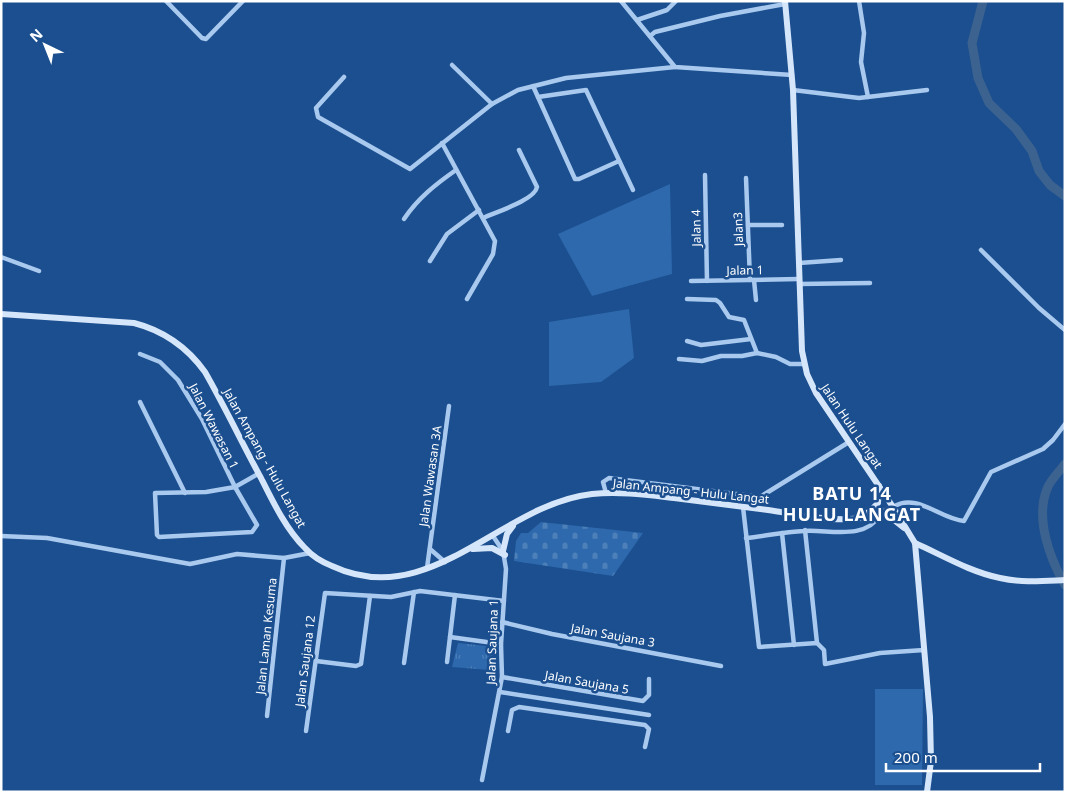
<svg xmlns="http://www.w3.org/2000/svg" width="1066" height="793" viewBox="0 0 1066 793" font-family="'Noto Sans',sans-serif">
  <style>
    .grass { fill: #2e69ad }
    .cemetery { fill: url(#cemetery-stones) }
    .park { fill: url(#park-tufts) }
    .lines { fill: none; stroke-linecap: round; stroke-linejoin: round }
    .river { stroke: #3c6290; stroke-width: 9 }
    .street { stroke: #a9c9ee; stroke-width: 4.5 }
    .secondary { stroke: #d6e6fa; stroke-width: 6 }
    .labels { text-anchor: middle; dominant-baseline: central; stroke-width: 5; stroke-linejoin: round; paint-order: stroke }
    .street-label { font-size: 12px; fill: #fff; stroke: #1b4f8f }
    .district-label { font-size: 18px; font-weight: bold; letter-spacing: 1px; fill: #fff; stroke: #1b4f8f }
  </style>
  <defs>
    <pattern id="cemetery-stones" width="16" height="16" patternUnits="userSpaceOnUse" patternTransform="scale(1.25)"><rect width="16" height="16" fill="#2e69ad"/><path d="M2 7V4a2 2 0 0 1 4 0v3zM10 15v-3a2 2 0 0 1 4 0v3z" fill="#4d80b9"/></pattern>
    <pattern id="park-tufts" width="24" height="20" patternUnits="userSpaceOnUse" patternTransform="scale(1.25)"><rect width="24" height="20" fill="#2e69ad"/><path d="M3 7l-1-3M5 7V3M7 7l1-3M15 17l-1-3M17 17v-4M19 17l1-3" fill="none" stroke="#4d80b9"/></pattern>
  </defs>
  <rect width="100%" height="100%" fill="#1b4f8f"/>
  <g class="grass">
    <polygon points="670,184 672,274 592,296 558,234"/>
    <polygon points="629,309 634,358 601,382 549,386 549,322"/>
    <polygon points="875,689 923,689 922,785 875,785"/>
  </g>
  <polygon class="cemetery" points="541,522 643,533 613,576 514,561 516,541 521,533 528,533"/>
  <polygon class="park" points="458,643 496,647 489,670 452,667"/>
  <g class="lines">
    <g class="river">
      <polyline points="983,1 972,43 978,78 989,103 1016,129 1032,151 1039,171 1050,185 1065,196"/>
      <path d="M1065,464C1059,472 1050,480 1047,489C1035,519 1050,559 1065,585"/>
    </g>
    <g class="street">
      <polyline points="166,1 202,38 206,39 243,1"/>
      <polyline points="621,1 675,67 792,75"/>
      <polyline points="859,1 864,33 861,62 868,97"/>
      <polyline points="637,20 667,10 676,1"/>
      <polyline points="650,36 655,32 720,16 785,4"/>
      <polyline points="452,65 492,104"/>
      <polyline points="344,77 316,108 318,117 410,169 492,104 518,90 566,78 675,67"/>
      <polyline points="533,86 575,179 579,179 619,161"/>
      <polyline points="793,90 859,98 927,90"/>
      <polyline points="538,97 586,90 633,190"/>
      <polyline points="442,143 495,241 493,254 467,299"/>
      <polyline points="705,175 707,281"/>
      <polyline points="746,178 750,280"/>
      <path d="M483,218C496,212 535,200 537,187L519,150"/>
      <path d="M404,219C418,198 436,184 456,170"/>
      <polyline points="748,225 782,225"/>
      <polyline points="981,250 1039,308 1065,330"/>
      <polyline points="1,257 39,271"/>
      <polyline points="430,261 447,234 479,210"/>
      <polyline points="799,263 841,260"/>
      <polyline points="754,280 756,300"/>
      <polyline points="691,281 799,279"/>
      <polyline points="799,284 870,283"/>
      <polyline points="687,299 716,300 720,303 729,317 744,320 757,353"/>
      <polyline points="687,341 701,345 751,339"/>
      <polyline points="140,354 160,362 178,380 202,419 235,487 257,525 252,532 159,537 157,535 155,493 206,492 235,487 258,474"/>
      <polyline points="679,359 702,361 721,356 742,356 757,353 776,357 790,364 805,364"/>
      <polyline points="140,402 185,493"/>
      <polyline points="606,493 603,482 609,478 760,497 849,442"/>
      <polyline points="743,507 759,647 817,643 824,650 825,664 880,653 924,650"/>
      <path d="M893,507C917,492 940,519 964,521L991,472L1043,449L1053,440L1065,424"/>
      <polyline points="805,530 817,643"/>
      <polyline points="782,533 794,645"/>
      <polyline points="1,536 47,538 190,564 237,554 284,558 310,553"/>
      <path d="M746,538C765,536 784,532 804,531C828,529 865,541 880,515"/>
      <polyline points="430,549 445,562"/>
      <polyline points="427,568 449,406"/>
      <polyline points="502,622 552,634 721,666"/>
      <polyline points="450,637 501,644"/>
      <polyline points="316,661 356,666 361,664 370,596"/>
      <polyline points="447,662 455,595"/>
      <polyline points="404,663 414,592"/>
      <polyline points="502,677 643,701 649,695 649,679"/>
      <polyline points="500,692 649,715"/>
      <polyline points="267,716 284,558"/>
      <polyline points="306,731 325,593 391,597 420,591 504,601"/>
      <polyline points="508,731 512,710 519,707 645,725 649,729 645,747"/>
      <polyline points="482,780 502,677 501,644 506,569 503,551 493,536"/>
    </g>
    <g class="secondary">
      <polyline points="785,1 793,90 802,351 807,374 816,393 893,507 915,543 930,717 931,761 927,792"/>
      <path d="M1,314L134,323C165,331 187,347 205,372C225,407 242,443 261,478C273,502 286,529 305,548C312,556 322,562 332,566C430,612 501,504 592,494C619,491 648,495 674,498C706,502 737,506 768,510C809,516 857,529 893,507"/>
      <polyline points="880,515 894,520 904,528"/>
      <polyline points="857,516 869,512 878,503 879,486"/>
      <path d="M915,543C942,555 970,572 1000,578C1022,583 1043,581 1065,580"/>
      <polyline points="473,549 492,548 505,555"/>
      <polyline points="503,551 507,534 513,526"/>
    </g>
  </g>
  <g class="labels">
    <g class="street-label">
      <text transform="translate(696 228) rotate(-91)">Jalan 4</text>
      <text transform="translate(738 229) rotate(-92)">Jalan3</text>
      <text transform="translate(745 270) rotate(-1)">Jalan 1</text>
      <text transform="translate(214 426) rotate(63)">Jalan Wawasan 1</text>
      <text transform="translate(852 426) rotate(56)">Jalan Hulu Langat</text>
      <text transform="translate(265 458) rotate(61)">Jalan Ampang - Hulu Langat</text>
      <text transform="translate(430 476) rotate(-82)">Jalan Wawasan 3A</text>
      <text transform="translate(691 491) rotate(6)">Jalan Ampang - Hulu Langat</text>
      <text transform="translate(613 635) rotate(10)">Jalan Saujana 3</text>
      <text transform="translate(266 636) rotate(-84)">Jalan Laman Kesuma</text>
      <text transform="translate(492 642) rotate(-88)">Jalan Saujana 1</text>
      <text transform="translate(305 661) rotate(-83)">Jalan Saujana 12</text>
      <text transform="translate(587 682) rotate(10)">Jalan Saujana 5</text>
    </g>
    <g class="district-label">
      <text x="852" y="493">BATU 14<tspan x="852" dy="21">HULU LANGAT</tspan></text>
    </g>
  </g>
  <rect width="1066" height="793" fill="none" stroke="#ffffff" stroke-width="5"/>
  <g transform="translate(45 45) rotate(317)" stroke="#1b4f8f" stroke-width="4" paint-order="stroke">
  <path d="M0-4L9 19L0 12L-9 19Z" fill="#ffffff"/>
  <text y="-8" font-size="14" font-weight="bold" text-anchor="middle" fill="#ffffff">N</text>
  </g>
  <path d="M886 763v8h154v-8" fill="none" stroke="#ffffff" stroke-width="2.5"/>
  <text x="894" y="763" font-size="15" fill="#ffffff" stroke="#1b4f8f" stroke-width="4" paint-order="stroke">200 m</text>
</svg>
